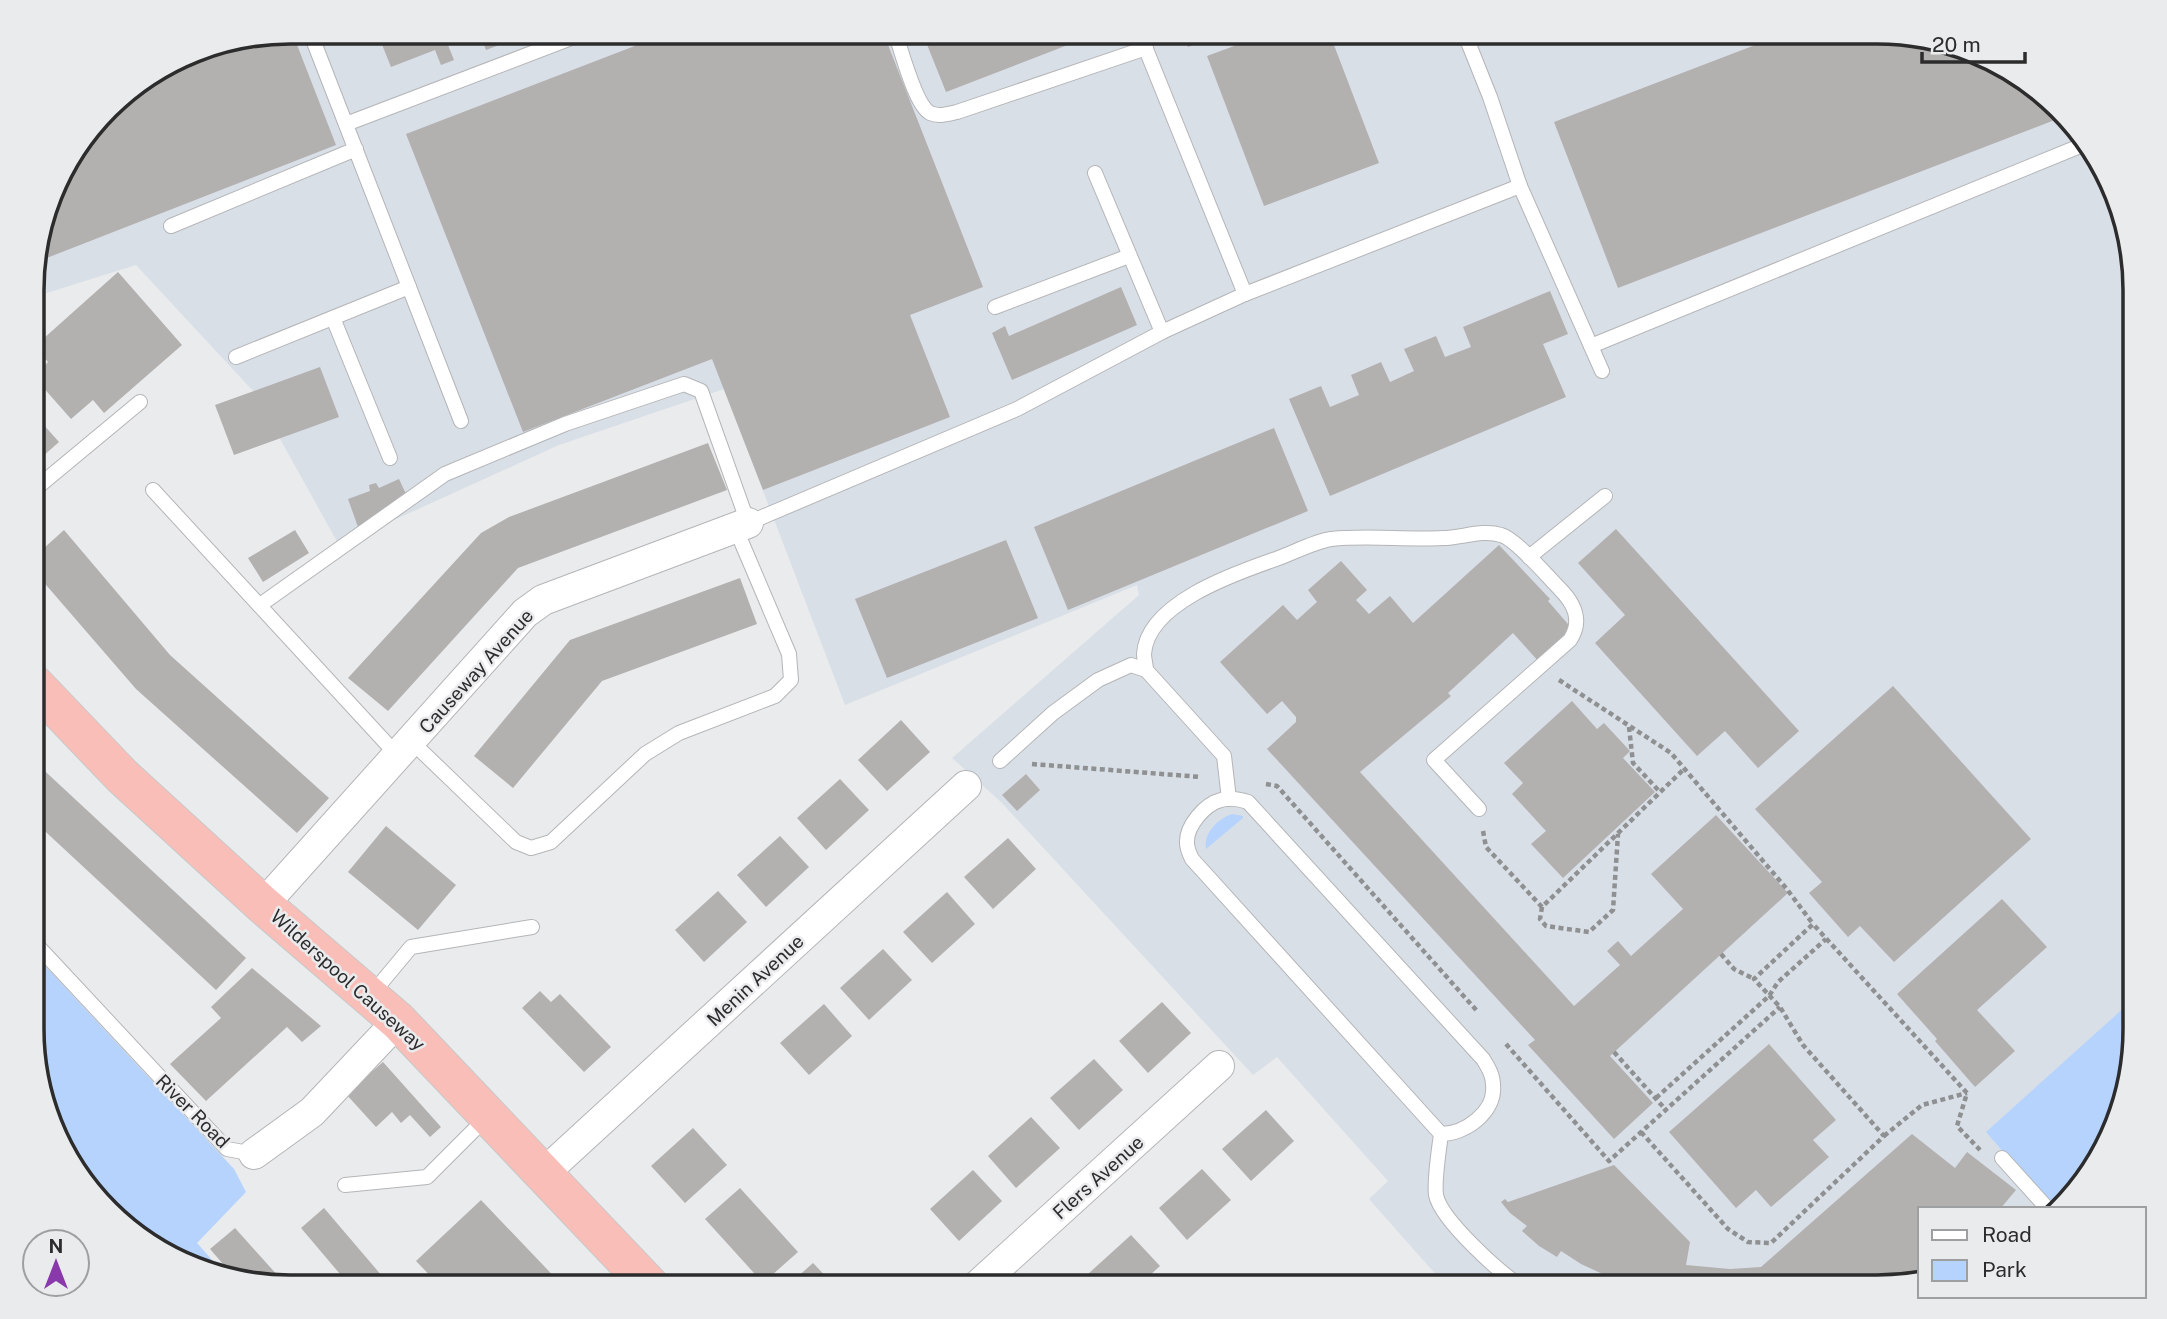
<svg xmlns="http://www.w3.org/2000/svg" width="2167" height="1319" viewBox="0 0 2167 1319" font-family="'Public Sans',sans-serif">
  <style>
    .built { fill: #d9dfe7 }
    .green { fill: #b5d3fd }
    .building { fill: #b3b0b0 }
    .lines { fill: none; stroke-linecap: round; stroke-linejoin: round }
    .service-casing { stroke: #b4b5b7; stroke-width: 16 }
    .minor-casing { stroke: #b4b5b7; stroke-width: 32 }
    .trunk-casing { stroke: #c8c8c8; stroke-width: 40 }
    .path { stroke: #8f9091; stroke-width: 4.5; stroke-dasharray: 5 3.5; stroke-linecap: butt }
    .service { stroke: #fff; stroke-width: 14 }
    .minor { stroke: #fff; stroke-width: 30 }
    .trunk { stroke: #fabeb8; stroke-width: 38 }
    .labels { text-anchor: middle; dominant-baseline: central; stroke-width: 5; stroke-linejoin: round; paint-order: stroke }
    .street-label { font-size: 19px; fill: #2c2c2d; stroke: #eaebed }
    .rim { fill: none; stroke: #2c2c2d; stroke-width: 3.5 }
  </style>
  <rect width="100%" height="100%" fill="#eaebed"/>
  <polygon class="built" points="290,32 1877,32 1960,45 2020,75 2101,160 2135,274 2135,1045 2122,1112 2092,1172 2053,1209 1920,1209 1920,1279 1893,1287 1447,1287 1369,1199 1388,1181 1277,1057 1253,1075 1001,802 952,758 1139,595 1137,585 845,705 724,389 559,445 339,545 254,392 136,265 34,297 34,257 58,175 191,51"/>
  <g class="green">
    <path d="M1232,814L1243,816V818L1206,849C1203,833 1218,819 1232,814Z"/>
    <polygon points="34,954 234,1169 246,1192 197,1243 227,1277 207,1274 147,1244 75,1172 34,1062"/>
    <polygon points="2127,1005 2135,1013 2135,1045 2122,1112 2092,1172 2053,1209 1986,1132"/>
  </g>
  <g class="building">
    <polygon points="292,32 336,145 34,263 58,175 119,96 191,51"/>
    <polygon points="377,32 466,32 468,37 448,45 454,60 441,65 435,50 391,67"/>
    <polygon points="479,32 533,32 486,50"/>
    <polygon points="671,32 883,32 983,287 910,315 950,417 763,490 712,359 523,432 406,134"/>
    <polygon points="922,32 1075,32 1078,41 946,92"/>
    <polygon points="1182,32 1228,32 1188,47"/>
    <polygon points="1272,32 1329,32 1379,163 1264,206 1207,56"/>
    <polygon points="1789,32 1877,32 1960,45 2020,75 2060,118 1618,288 1554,122"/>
    <polygon points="118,272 182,345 104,413 93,400 71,419 34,377 48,362 34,347"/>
    <polygon points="1121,287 1137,325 1012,380 992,333 1005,326 1009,336"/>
    <polygon points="1550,291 1568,334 1543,344 1566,397 1330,496 1289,399 1321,386 1330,407 1359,395 1351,375 1381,362 1390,382 1414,371 1404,349 1436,336 1445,357 1471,347 1463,327"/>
    <polygon points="320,367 339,417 234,455 215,405"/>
    <polygon points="34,414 59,442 34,464"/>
    <polygon points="1274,428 1308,511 1068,610 1034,527"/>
    <polygon points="708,443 727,490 518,568 388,711 348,678 481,533 509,517"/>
    <polygon points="399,479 406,494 358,527 348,499 370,491 369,485 376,483 379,488"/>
    <polygon points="1616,529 1799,731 1758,768 1725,731 1697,756 1595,643 1625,615 1578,563"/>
    <polygon points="64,530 170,655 329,798 297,833 136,689 34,571 34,557"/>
    <polygon points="295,530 309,553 263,582 248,558"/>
    <polygon points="1006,540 1038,618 887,678 855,599"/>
    <polygon points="1499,545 1550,599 1548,601 1574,631 1539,662 1513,633 1448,693 1451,696 1360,772 1574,1006 1620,965 1607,951 1618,941 1631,956 1683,909 1651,874 1716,815 1788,893 1610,1056 1653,1103 1614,1139 1528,1045 1535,1040 1267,749 1296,722 1296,717 1282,701 1267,714 1220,662 1283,605 1297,620 1317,602 1308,590 1341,561 1367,590 1356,600 1369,614 1390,596 1413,623"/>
    <polygon points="740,578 757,624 602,681 513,788 474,756 570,640"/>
    <polygon points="1893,686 2031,839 1894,962 1860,926 1848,937 1809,893 1822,882 1755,809"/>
    <polygon points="1572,701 1597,729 1604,723 1630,751 1623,758 1655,792 1563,878 1531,844 1546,831 1512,794 1523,783 1504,763"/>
    <polygon points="901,720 930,752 887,791 858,760"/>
    <polygon points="34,761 246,958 216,990 34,821"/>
    <polygon points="1026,774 1040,790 1017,811 1002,795"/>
    <polygon points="840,779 869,810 826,850 797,818"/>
    <polygon points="386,826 456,885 418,930 348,872"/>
    <polygon points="780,836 809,867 766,907 737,875"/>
    <polygon points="1008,838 1036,869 993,909 964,877"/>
    <polygon points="718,891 747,922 704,962 675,930"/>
    <polygon points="947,892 975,924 932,963 903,932"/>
    <polygon points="2002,899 2047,947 1977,1010 2015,1051 1975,1087 1935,1041 1937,1039 1897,994"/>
    <polygon points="883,949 912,980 869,1020 840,988"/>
    <polygon points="252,968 321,1026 302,1042 287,1027 206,1101 170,1064 221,1018 211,1007"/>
    <polygon points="540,991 551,1002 560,994 611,1047 584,1072 522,1008"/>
    <polygon points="1162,1002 1191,1033 1148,1073 1119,1041"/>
    <polygon points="824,1004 852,1036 809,1075 780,1043"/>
    <polygon points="1769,1044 1836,1120 1813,1140 1829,1157 1771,1207 1756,1190 1736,1208 1669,1132"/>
    <polygon points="1094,1059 1123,1090 1079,1130 1050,1098"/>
    <polygon points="383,1062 441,1127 430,1137 410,1115 401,1123 392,1112 376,1127 346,1094"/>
    <polygon points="1266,1110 1294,1141 1251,1181 1222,1149"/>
    <polygon points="1031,1117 1060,1148 1016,1188 988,1156"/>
    <polygon points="693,1128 727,1165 685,1203 651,1166"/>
    <polygon points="1912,1134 1955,1168 1967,1152 2016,1190 2000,1209 1920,1209 1920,1277 1893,1287 1603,1287 1607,1276 1581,1264 1561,1251 1557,1257 1539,1246 1522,1231 1527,1226 1510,1213 1501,1202 1505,1199 1508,1202 1614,1165 1690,1242 1686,1265 1730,1269 1761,1267"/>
    <polygon points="1202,1169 1231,1200 1187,1240 1159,1208"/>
    <polygon points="973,1170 1002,1201 959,1241 930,1209"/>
    <polygon points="740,1188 798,1252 763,1283 705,1219"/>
    <polygon points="481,1200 564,1287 441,1287 416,1261"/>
    <polygon points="324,1208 382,1276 369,1287 351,1287 301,1228"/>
    <polygon points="235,1228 288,1287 236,1279 210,1249"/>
    <polygon points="1131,1235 1160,1266 1137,1287 1100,1287 1088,1274"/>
    <polygon points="813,1263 836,1287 786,1287"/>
    <polygon points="1421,1275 1432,1287 1407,1287"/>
  </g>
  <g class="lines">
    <defs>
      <g id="service">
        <polyline points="310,32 461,421"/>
        <path d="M895,32C901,49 915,105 930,113C939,117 948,114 957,112L1146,48"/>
        <polyline points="1139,32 1245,294"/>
        <polyline points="1464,32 1490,97 1520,186 1602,371"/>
        <polyline points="346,124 587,32"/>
        <polyline points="1095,173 1162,332"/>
        <polyline points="171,226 356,149"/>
        <polyline points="995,307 1129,256"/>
        <polyline points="333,318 390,458"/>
        <polyline points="1591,346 2085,144"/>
        <polyline points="236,357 409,287"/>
        <polyline points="34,490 140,402"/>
        <polyline points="153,490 398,756"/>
        <polyline points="1529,557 1605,496"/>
        <polyline points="260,605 445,474 565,424 684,384 701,391 748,523 1017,409 1162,332 1245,294 1520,186"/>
        <path d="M1146,670C1146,665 1144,659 1144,654C1147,603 1236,573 1276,559C1293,553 1313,542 1331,539C1367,535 1406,540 1443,538C1461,538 1483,529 1501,535C1516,539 1547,576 1559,588C1574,603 1583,620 1570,640L1434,760L1479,809"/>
        <polyline points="411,741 516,842 531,848 551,842 645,754 679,733 775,696 791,680 789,654 735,527"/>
        <polyline points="1000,761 1053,713 1098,680 1131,665 1146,670 1224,756 1229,799"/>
        <polyline points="34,942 227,1149 254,1154"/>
        <polyline points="371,995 411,947 532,927"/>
        <path d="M1441,1134C1465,1134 1496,1112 1493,1085C1493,1075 1488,1067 1483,1059L1248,802C1239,799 1230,797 1221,800C1205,804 1186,826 1187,843C1187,848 1189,853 1192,859L1441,1134C1439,1150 1434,1180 1436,1195C1441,1220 1500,1273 1522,1287"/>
        <polyline points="2002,1158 2048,1209"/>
        <polyline points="345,1185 427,1177 488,1116"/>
      </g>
      <g id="minor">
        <polyline points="263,905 525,613 543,600 748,523"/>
        <polyline points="254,1154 312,1112 398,1021"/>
        <polyline points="544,1173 966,786"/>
        <polyline points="976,1287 1219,1066"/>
      </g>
      <polyline id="trunk" points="34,684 122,776 263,905 398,1021 651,1287"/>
    </defs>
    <use href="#service" class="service-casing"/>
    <use href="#minor" class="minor-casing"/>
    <use href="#trunk" class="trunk-casing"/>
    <g class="path">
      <polyline points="1559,680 1671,753 1786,888 1813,924"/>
      <polyline points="1629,727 1633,763 1660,792"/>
      <polyline points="1032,764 1201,777"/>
      <polyline points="1266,784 1277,786 1477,1011"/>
      <polyline points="1483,831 1486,847 1542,907 1684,769"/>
      <polyline points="1542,907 1540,919 1546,926 1589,932 1613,910 1618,834"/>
      <polyline points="1721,954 1734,969 1754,979"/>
      <polyline points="1506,1044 1609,1161 1780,1007"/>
      <polyline points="1614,1052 1666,1110"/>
      <polyline points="1656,1098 1769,996 1778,982 1826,939"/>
      <polyline points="1641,1132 1728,1229 1748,1242 1771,1243 1884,1136 1803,1045 1780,1007 1754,979 1813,924 1967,1093 1957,1126 1980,1150"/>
      <polyline points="1884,1136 1922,1105 1967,1093"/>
    </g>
    <use href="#service" class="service"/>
    <use href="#minor" class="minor"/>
    <use href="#trunk" class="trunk"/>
  </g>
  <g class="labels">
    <g class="street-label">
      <text transform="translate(476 671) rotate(-48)">Causeway Avenue</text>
      <text transform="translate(348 980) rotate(42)">Wilderspool Causeway</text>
      <text transform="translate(755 980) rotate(-43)">Menin Avenue</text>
      <text transform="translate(193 1111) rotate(45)">River Road</text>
      <text transform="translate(1098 1177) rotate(-42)">Flers Avenue</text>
    </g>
  </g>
  <path d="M0 0H2167V1319H0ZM290 44H1877A246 246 0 0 1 2123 290V1029A246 246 0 0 1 1877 1275H290A246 246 0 0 1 44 1029V290A246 246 0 0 1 290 44Z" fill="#eaebed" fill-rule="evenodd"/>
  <path class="rim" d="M290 44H1877A246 246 0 0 1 2123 290V1029A246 246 0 0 1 1877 1275H290A246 246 0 0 1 44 1029V290A246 246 0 0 1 290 44Z"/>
  <rect x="1918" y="1207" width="228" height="91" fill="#eaebed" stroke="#9e9fa0" stroke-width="2"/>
  <rect x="1932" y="1230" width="35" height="10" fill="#ffffff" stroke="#9e9fa0" stroke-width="2"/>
  <text x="1982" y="1242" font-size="21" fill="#2c2c2d">Road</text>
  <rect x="1932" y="1260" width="35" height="21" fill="#b5d3fd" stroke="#9e9fa0" stroke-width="2"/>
  <text x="1982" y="1277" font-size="21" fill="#2c2c2d">Park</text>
  <g transform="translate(56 1263)"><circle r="33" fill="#eaebed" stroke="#9e9fa0" stroke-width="2"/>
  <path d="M0-5L12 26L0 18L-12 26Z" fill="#8939a9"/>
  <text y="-10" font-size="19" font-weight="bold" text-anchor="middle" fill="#2c2c2d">N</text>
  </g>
  <path d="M1922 52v10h103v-10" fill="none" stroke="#2c2c2d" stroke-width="3.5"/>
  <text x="1932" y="52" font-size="21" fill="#2c2c2d" stroke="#eaebed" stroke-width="5" paint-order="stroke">20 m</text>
</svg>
